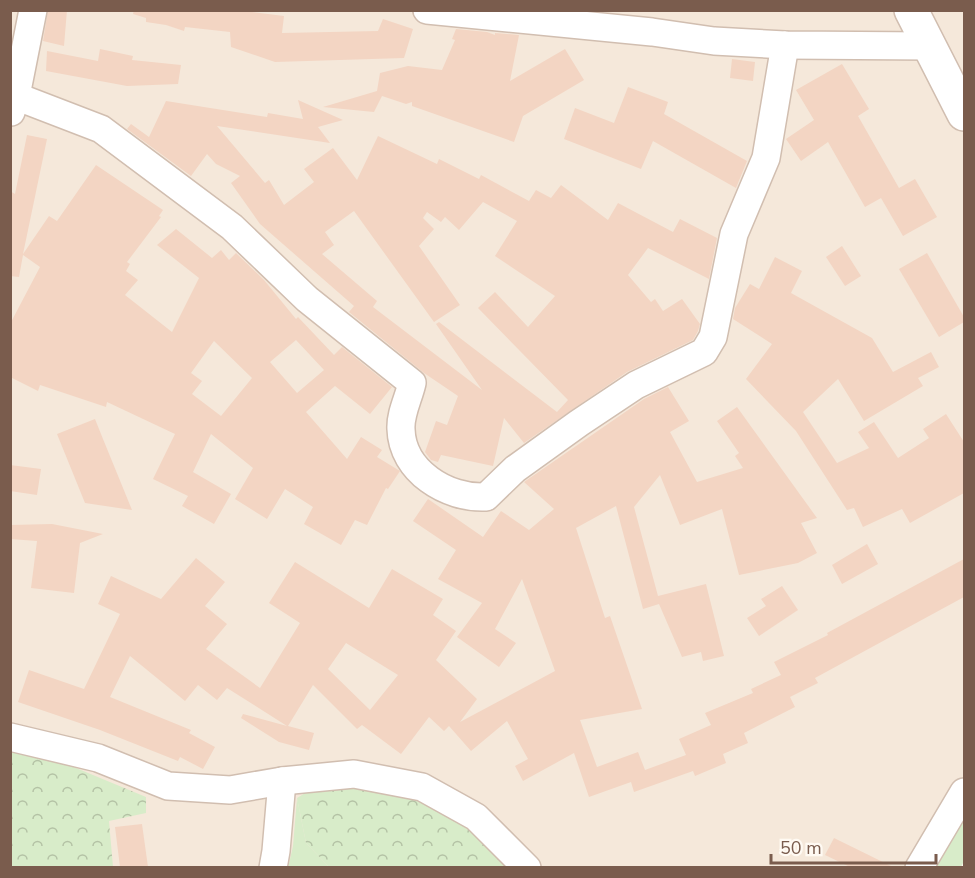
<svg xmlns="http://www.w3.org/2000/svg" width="975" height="878" viewBox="0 0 975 878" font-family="'Nunito Sans',sans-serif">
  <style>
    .residential { fill: #f5e8da }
    .green { fill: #d8ecc9 }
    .forest { fill: url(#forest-crowns) }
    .building { fill: #f3d5c3; fill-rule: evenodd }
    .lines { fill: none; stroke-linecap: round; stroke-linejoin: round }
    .minor-casing { stroke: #d1beb0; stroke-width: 30 }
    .tertiary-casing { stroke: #d1beb0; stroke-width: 36 }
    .minor { stroke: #fff; stroke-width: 27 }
    .tertiary { stroke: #fff; stroke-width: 33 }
  </style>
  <defs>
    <pattern id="forest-crowns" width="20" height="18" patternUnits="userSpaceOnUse" patternTransform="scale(1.5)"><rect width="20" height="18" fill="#d8ecc9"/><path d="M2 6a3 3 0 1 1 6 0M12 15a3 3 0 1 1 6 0" fill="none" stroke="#b4c2a5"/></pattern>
  </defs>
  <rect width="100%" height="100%" fill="#fdf6ec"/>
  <polygon class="residential" points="10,11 964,11 964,821 935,867 11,867"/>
  <g class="green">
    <polygon points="297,798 306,843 329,867 288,868 293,846"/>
    <polygon points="964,815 964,861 961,867 934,868"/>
  </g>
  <g class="forest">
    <polygon points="11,747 52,758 146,797 146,813 109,821 113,867 11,868"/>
    <path d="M348,784C360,786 373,787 385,790C430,801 481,833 512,867H329L306,843L297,798L315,787Z"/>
  </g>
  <g class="building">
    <polygon points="48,10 67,10 64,46 43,41"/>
    <polygon points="134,10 237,10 284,16 282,33 378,31 383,19 413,29 404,58 275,62 231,47 230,32 185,27 184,31 166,25 146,22 146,18 133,14"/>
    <polygon points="456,29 487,32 495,35 495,33 519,35 510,81 565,49 584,80 523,116 514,142 412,106 412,102 406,104 382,96 374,112 323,107 377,91 380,73 408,66 442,70 455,40 452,39"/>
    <polygon points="100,49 133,56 132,60 181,65 178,84 127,86 46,71 47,51 98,61"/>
    <polygon points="732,59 755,62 753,81 730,78"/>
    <polygon points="842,64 869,109 858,116 899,188 915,179 937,217 903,236 881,198 865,207 828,142 801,161 786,139 814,120 796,90"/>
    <polygon points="628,87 668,102 664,114 747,161 736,188 653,141 641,169 564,139 575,108 614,123"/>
    <path d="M298,100L343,120L318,127L330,143L217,126L265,183L269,180L284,205L314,182L304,169L333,148L357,180L378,136L437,164L439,159L479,179L481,175L529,201L536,190L551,198L561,185L608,220L618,203L673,232L680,219L717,238L709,279L648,248L628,275L651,302L655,299L663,311L682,299L700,324L698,331L693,340L627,372L524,443L504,418L493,466L441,455L438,462L431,460L425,452L436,421L447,425L458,396L424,373L349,312L354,306L260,224L231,183L240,176L216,164L207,154L191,176L127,129L131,124L149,137L166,101L267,117L268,113L303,119ZM483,202L517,221L495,256L555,296L528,327L495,292L478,308L568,400L557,412L439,322L436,324L482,390L373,307L377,301L322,254L334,245L325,232L354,211L434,322L460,305L419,246L434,229L423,218L427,212L441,222L445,217L459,230Z"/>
    <path d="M27,135L47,139L23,254L49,216L57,221L96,165L163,210L159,216L161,217L127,262L130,264L126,271L138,280L125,295L172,332L199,278L157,245L176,229L212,258L221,250L229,260L236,253L264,280L296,319L298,317L334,355L342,347L392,387L370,414L335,386L306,412L347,459L361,437L382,450L377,457L400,471L388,489L386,488L367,525L355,520L341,545L304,524L313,507L285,489L267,519L235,499L253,468L211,434L193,472L231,494L214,524L182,506L188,496L153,479L175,434L107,402L106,407L40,385L38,391L10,377V324L40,267L23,255L19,277L10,276V191L15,194ZM296,340L324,370L297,393L270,362ZM214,341L252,378L221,416L192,394L202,381L191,373Z"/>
    <polygon points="842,246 861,276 845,286 826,257"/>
    <polygon points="927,253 964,317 964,322 939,337 899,269"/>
    <polygon points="775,257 802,271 791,293 872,338 893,372 931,352 939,367 918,378 923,386 864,421 838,379 803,412 837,463 869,448 858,432 874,422 898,458 929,438 923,429 946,414 964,442 964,493 910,523 902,509 863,527 854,508 847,510 796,431 746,379 772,344 733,319 735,308 750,284 759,289"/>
    <path d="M668,387L689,421L670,432L697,482L743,468L735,456L739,453L717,421L737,407L817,518L801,523L817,553L798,563L739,575L722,509L680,525L660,475L634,507L658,596L706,584L724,656L703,661L701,652L682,657L659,604L643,609L616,506L576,528L605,618L610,616L642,709L580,720L597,767L638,752L645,770L686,755L679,739L711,725L705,713L753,693L751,689L781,675L774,662L828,635L827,633L964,559V597L815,678L818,683L790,697L795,707L744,733L748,743L723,754L726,763L695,776L693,771L634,792L631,782L589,797L574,753L523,781L515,766L528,759L507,721L471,751L449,726L444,731L429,717L401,754L362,725L357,729L313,685L288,726L314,733L309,750L279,742L241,718L243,714L287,726L227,688L217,700L198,685L185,701L130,656L110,697L191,730L189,733L215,747L203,769L180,757L178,761L100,730L18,702L29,670L84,689L120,614L98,604L111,576L161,599L196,558L225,582L205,606L227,624L206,649L260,688L300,623L269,603L295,562L369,608L392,569L443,599L433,615L456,631L436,660L477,699L460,722L555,671L522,579L495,629L516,643L499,667L457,637L482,603L438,579L456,550L413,521L428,499L483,537L501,511L529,530L554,509L524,482L644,399ZM346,643L398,675L370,710L328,669Z"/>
    <polygon points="95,419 103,439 132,510 85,503 57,434"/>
    <polygon points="10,465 41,469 37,495 10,491"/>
    <polygon points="52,524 103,534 80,543 74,593 31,588 37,541 10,539 10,525"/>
    <polygon points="867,544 878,564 842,584 832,565"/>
    <polygon points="782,586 798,610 759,636 747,618 766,606 761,599"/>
    <polygon points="142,824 148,867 120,867 115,827"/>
    <polygon points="834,838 893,867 850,867 825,855"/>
  </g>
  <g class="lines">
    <defs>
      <g id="minor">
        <polyline points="427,10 652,32 714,41 785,45 931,46"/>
        <path d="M10,94L101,129L232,227L307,299L412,383C409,397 400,414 401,429C402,471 447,499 486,497L515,469L579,423L636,385L704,352L713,337L734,234L766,158L785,45"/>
        <polyline points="11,112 16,96 33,10"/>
        <polyline points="10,737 98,758 168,786 230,790 282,781 354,774 422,787 476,817 527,868"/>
        <polyline points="273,868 276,851 282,781"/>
        <polyline points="919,868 964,792"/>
      </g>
      <polyline id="tertiary" points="911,10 964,114"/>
    </defs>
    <use href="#minor" class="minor-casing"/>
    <use href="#tertiary" class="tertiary-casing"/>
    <use href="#minor" class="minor"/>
    <use href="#tertiary" class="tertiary"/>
  </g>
  <rect width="975" height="878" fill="none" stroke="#7a5c4d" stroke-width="24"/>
  <path d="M771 854v9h165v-9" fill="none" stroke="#7a5c4d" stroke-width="3"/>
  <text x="780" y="854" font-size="18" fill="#7a5c4d" stroke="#fffaf3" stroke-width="4.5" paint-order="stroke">50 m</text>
</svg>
